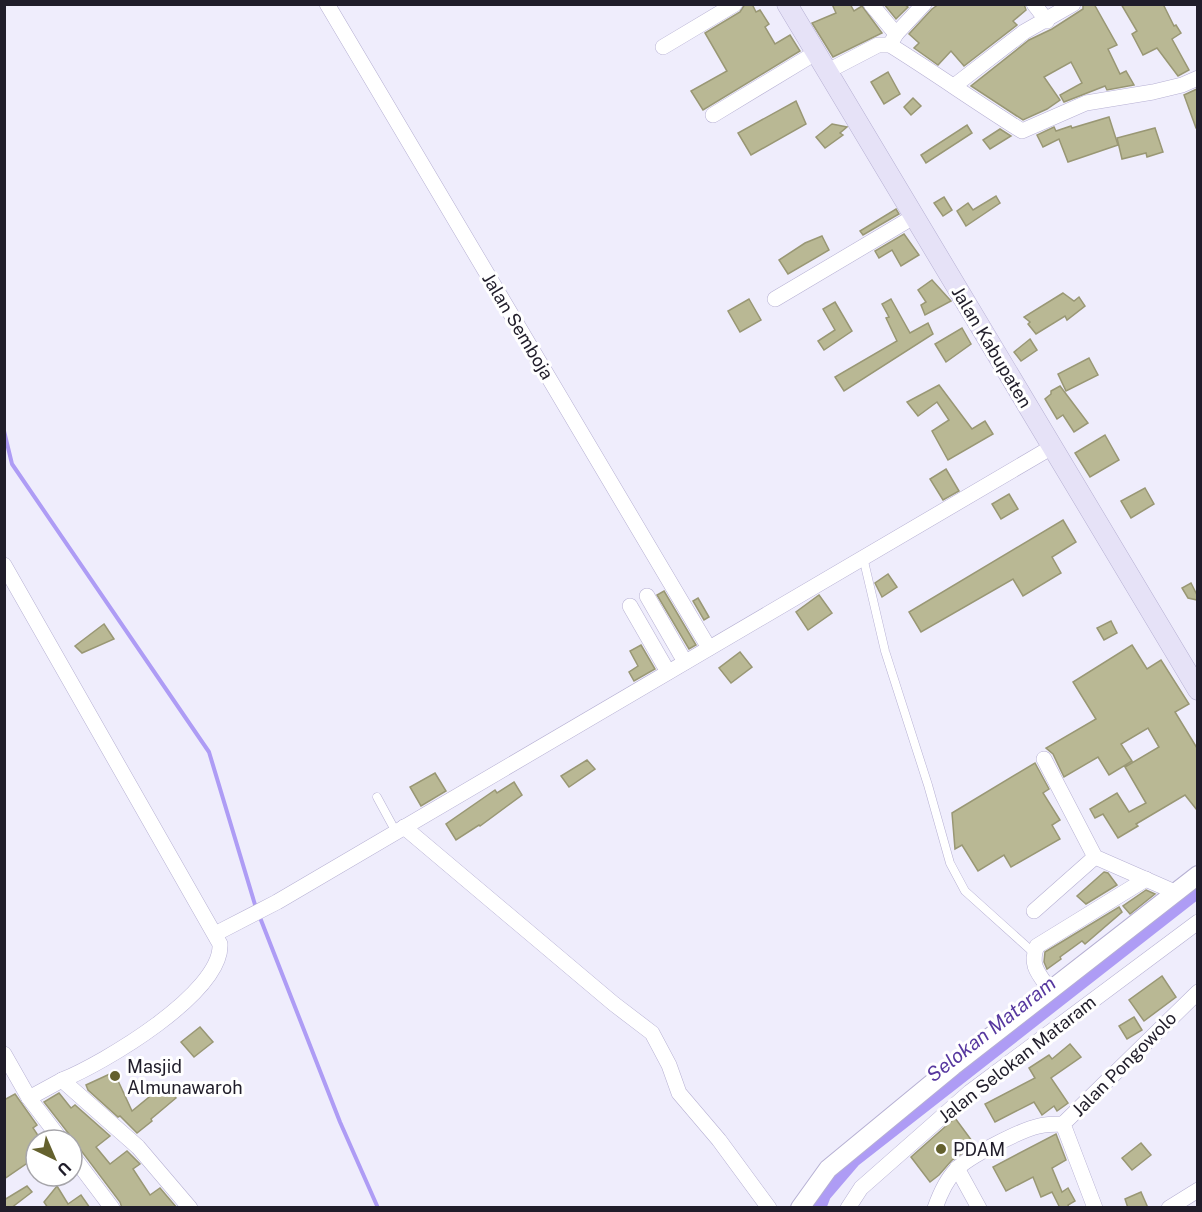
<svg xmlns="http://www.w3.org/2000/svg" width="1202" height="1212" viewBox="0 0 1202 1212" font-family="'Public Sans',sans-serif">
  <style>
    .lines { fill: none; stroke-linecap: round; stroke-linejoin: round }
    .stream { stroke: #ae9cf5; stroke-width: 4 }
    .canal { stroke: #ae9cf5; stroke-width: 14 }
    .building { fill: #b9b894; stroke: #999774; stroke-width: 1.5 }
    .service-casing { stroke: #b6b0d3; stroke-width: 9 }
    .minor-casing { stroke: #b6b0d3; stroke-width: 16 }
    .tertiary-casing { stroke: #b6b0d3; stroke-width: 20 }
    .secondary-casing { stroke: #b6b0d3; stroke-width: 21 }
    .service { stroke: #fff; stroke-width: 8 }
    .minor { stroke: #fff; stroke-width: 15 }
    .tertiary { stroke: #fff; stroke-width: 18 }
    .secondary { stroke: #e6e2f7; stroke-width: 20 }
    .poi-dot { fill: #64612e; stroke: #fff; stroke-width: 2 }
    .labels { text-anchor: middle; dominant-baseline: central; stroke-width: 6; stroke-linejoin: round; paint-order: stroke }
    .street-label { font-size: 18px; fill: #201d2a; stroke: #fff }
    .poi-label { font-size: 18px; fill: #201d2a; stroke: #fff; text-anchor: start }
    .water-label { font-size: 20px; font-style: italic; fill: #57389f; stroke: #fff }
  </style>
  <rect width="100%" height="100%" fill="#efedfc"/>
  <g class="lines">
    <g class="stream">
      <polyline points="4,431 12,464 209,752 256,908"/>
      <polyline points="259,915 340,1122 378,1208"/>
    </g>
    <polyline class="canal" points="819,1208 824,1195 854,1160 1198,891"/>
  </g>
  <g class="building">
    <polygon points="745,4 752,4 756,12 760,10 769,24 765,27 775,44 790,35 800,51 703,110 691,91 727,71 705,33 740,12"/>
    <polygon points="832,4 850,4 854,11 862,6 882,33 833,57 812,23 836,13"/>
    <polygon points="884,4 905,5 908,7 896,19"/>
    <polygon points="939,4 1024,4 1026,10 1013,21 1017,25 964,66 951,51 938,65 914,48 919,43 909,34 932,9"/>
    <polygon points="1083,4 1094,4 1117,45 1108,49 1120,74 1126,71 1134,85 1107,90 1105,86 1064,102 1060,95 1082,83 1071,62 1044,77 1060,100 1047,109 1023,120 971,86 1029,40 1052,29 1083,9"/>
    <polygon points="1121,4 1163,4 1174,26 1176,25 1181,33 1172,39 1189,70 1178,76 1157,48 1143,55 1132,34 1137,31"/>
    <polygon points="888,72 900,94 884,104 871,82"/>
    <polygon points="1197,89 1197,128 1196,128 1184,95"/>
    <polygon points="913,98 921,106 911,115 904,107"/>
    <polygon points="796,101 806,124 751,155 738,133"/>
    <polygon points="1109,117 1118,145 1068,162 1059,139 1043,147 1037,135 1054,127 1056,131 1071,126 1072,128"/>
    <polygon points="832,124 847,127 840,133 843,135 825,148 816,137"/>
    <polygon points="967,125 972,133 926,163 921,155"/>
    <polygon points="1155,128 1163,152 1147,157 1146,153 1122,159 1117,138"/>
    <polygon points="1000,129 1011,136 990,149 983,140"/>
    <polygon points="996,196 1000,203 966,226 957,211 968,203 973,210"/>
    <polygon points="944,197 952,210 943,216 934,203"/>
    <polygon points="896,209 899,214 863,235 860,231"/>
    <polygon points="904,234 919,255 901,266 892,250 879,258 875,251"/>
    <polygon points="822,236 829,250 788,274 779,260 805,243"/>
    <polygon points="932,280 951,301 925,315 921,305 926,302 918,290"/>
    <polygon points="1063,293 1074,301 1079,297 1085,306 1067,320 1065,316 1036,334 1028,324 1030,322 1024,317"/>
    <polygon points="749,299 761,320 740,332 728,311"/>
    <polygon points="891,299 910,333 928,323 933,334 844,391 835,377 897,341 886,318 889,317 882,304"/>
    <polygon points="835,302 852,331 824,350 818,341 835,330 823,309"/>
    <polygon points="962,328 971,344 946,362 935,344"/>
    <polygon points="1030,339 1037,350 1021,361 1014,352"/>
    <polygon points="1089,358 1098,375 1066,391 1058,374"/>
    <polygon points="939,385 972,429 985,421 993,434 948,460 932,431 949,420 937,402 918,416 907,402"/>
    <polygon points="1060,386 1088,423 1074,432 1063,415 1057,419 1045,399 1051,394 1051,391"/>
    <polygon points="1105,435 1119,460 1090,477 1075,453"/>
    <polygon points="946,469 959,491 943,500 930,479"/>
    <polygon points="1145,488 1154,504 1131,518 1121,501"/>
    <polygon points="1009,494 1018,509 1001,519 992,504"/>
    <polygon points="1063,520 1076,542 1052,557 1061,573 1023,596 1013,579 921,632 909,612"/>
    <polygon points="888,574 897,587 882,597 875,583"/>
    <polygon points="1191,583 1197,595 1197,600 1188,598 1182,588"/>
    <polygon points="664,591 696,645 689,649 657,595"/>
    <polygon points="819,595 832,613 808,630 796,612"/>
    <polygon points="698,598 709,617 704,620 693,601"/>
    <polygon points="1111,621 1117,633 1104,640 1097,628"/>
    <polygon points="104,624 114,639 82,653 75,646"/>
    <polygon points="641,645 655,669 634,681 629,672 638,666 630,651"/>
    <polygon points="1132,645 1147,669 1161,660 1189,704 1175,712 1197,748 1197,810 1185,795 1136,824 1138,826 1118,838 1103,814 1095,818 1090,809 1117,793 1129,812 1146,803 1125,767 1159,747 1148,728 1121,744 1132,761 1109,775 1098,757 1064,777 1053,754 1046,748 1096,719 1073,682"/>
    <polygon points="740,652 752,667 731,683 719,668"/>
    <polygon points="587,760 595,769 569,787 561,776"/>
    <polygon points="1035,763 1049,789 1043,793 1060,820 1052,825 1060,839 1011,867 1004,855 978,871 962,845 955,849 952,813"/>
    <polygon points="435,773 446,791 421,806 410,787"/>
    <polygon points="514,782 522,795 480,826 479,825 456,840 446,824 495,790 497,793"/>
    <polygon points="1104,872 1108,873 1117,885 1086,904 1077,896"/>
    <polygon points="1146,890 1155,894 1130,914 1123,906"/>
    <polygon points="1119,907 1122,912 1085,944 1082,941 1060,957 1061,959 1047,969 1044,962 1045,952"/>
    <polygon points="1162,976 1176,997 1144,1021 1129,1000"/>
    <polygon points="1134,1017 1142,1030 1127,1039 1119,1026"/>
    <polygon points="200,1027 213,1042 194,1057 181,1042"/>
    <polygon points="1070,1044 1081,1057 1051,1078 1068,1103 1057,1111 1054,1106 1042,1115 1034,1102 995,1122 985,1104 1035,1078 1029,1068 1049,1055 1052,1059"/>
    <polygon points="114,1072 132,1111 165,1084 176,1098 151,1119 152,1121 137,1133 120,1116 118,1117 88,1090 86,1085"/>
    <polygon points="59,1093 71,1108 75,1105 110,1136 96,1147 110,1164 127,1151 140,1164 133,1169 150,1195 160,1188 177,1208 122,1208 120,1202 80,1149 72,1145 69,1134 44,1102"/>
    <polygon points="15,1094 37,1125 33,1128 41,1140 36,1140 36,1157 4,1179 4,1100"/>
    <polygon points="955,1118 975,1145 952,1160 939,1175 930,1182 911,1157"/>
    <polygon points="1056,1134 1066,1160 1052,1168 1062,1192 1068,1188 1075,1201 1068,1205 1069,1208 1060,1208 1052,1192 1041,1197 1033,1177 1006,1191 993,1167"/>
    <polygon points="1141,1143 1151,1155 1132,1170 1122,1158"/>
    <polygon points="27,1186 32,1192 11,1208 4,1208 4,1200"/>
    <polygon points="57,1186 68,1204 81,1195 90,1208 48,1208 44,1202"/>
    <polygon points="1141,1192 1148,1208 1128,1208 1125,1199"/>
  </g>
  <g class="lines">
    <defs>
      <g id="service">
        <polyline points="863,557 885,651 928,785 950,863 965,891 1035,954"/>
        <polyline points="377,797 396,832"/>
      </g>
      <g id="minor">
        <polyline points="327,4 709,648"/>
        <polyline points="871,4 896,34"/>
        <polyline points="1034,4 1047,21"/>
        <polyline points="890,45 896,34 924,4"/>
        <polyline points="663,47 735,4"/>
        <path d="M828,71L878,45H890C935,73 977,103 1022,131L1086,103L1153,92L1182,85L1198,78"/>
        <polyline points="954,86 1024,32 1073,4"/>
        <polyline points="713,115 817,52"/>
        <polyline points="775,299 915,216"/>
        <path d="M4,565L220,944C223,993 102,1064 62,1080L138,1147L190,1208"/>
        <polyline points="647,596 685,662"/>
        <polyline points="630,606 668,672"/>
        <polyline points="1044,759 1095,857 1175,892"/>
        <polyline points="404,827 614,1004 652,1033 669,1065 679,1093 719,1140 769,1208"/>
        <polyline points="1034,911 1095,857"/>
        <polyline points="215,934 277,902 1052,447"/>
        <path d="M1050,990C1039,974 1029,966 1037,946L1146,879"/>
        <polyline points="4,1054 29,1098 61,1140"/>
        <polyline points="29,1098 62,1080"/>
        <polyline points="72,1155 112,1208"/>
        <polyline points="957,1168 979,1208"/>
        <polyline points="848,1208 861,1188 970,1092 1198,922"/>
        <path d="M935,1208C940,1194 946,1180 956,1170C967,1157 1021,1130 1039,1126C1047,1124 1055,1124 1063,1124"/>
        <polyline points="1095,1208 1063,1124 1198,992"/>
        <polyline points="1169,1208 1198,1190"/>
      </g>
      <polyline id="tertiary" points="800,1208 828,1169 953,1066 1198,875"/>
      <polyline id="secondary" points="787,4 1198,690"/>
    </defs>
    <use href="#service" class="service-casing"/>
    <use href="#minor" class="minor-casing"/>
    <use href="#tertiary" class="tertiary-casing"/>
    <use href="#secondary" class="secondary-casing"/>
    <use href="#service" class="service"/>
    <use href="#minor" class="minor"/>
    <use href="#tertiary" class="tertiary"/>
    <use href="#secondary" class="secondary"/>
  </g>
  <g class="poi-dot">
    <circle cx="115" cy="1076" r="6"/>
    <circle cx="941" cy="1149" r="6"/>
  </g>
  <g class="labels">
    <g class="street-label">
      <text transform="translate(518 326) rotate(59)">Jalan Semboja</text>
      <text transform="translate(992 347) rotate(59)">Jalan Kabupaten</text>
      <text transform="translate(1017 1059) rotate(-38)">Jalan Selokan Mataram</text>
      <text transform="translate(1124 1064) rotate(-45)">Jalan Pongowolo</text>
    </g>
    <g class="poi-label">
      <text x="127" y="1066">Masjid<tspan x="127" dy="21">Almunawaroh</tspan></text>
      <text x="953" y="1149">PDAM</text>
    </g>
    <g class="water-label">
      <text transform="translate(991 1029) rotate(-38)">Selokan Mataram</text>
    </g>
  </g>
  <rect width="1202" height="1212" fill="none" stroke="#201d2a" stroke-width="12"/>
  <g transform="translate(54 1158) rotate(136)"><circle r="28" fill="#ffffff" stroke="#a6a5aa" stroke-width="1.5"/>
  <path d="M0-4.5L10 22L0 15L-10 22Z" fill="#64612e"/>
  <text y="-9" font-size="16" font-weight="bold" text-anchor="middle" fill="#201d2a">U</text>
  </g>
</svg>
